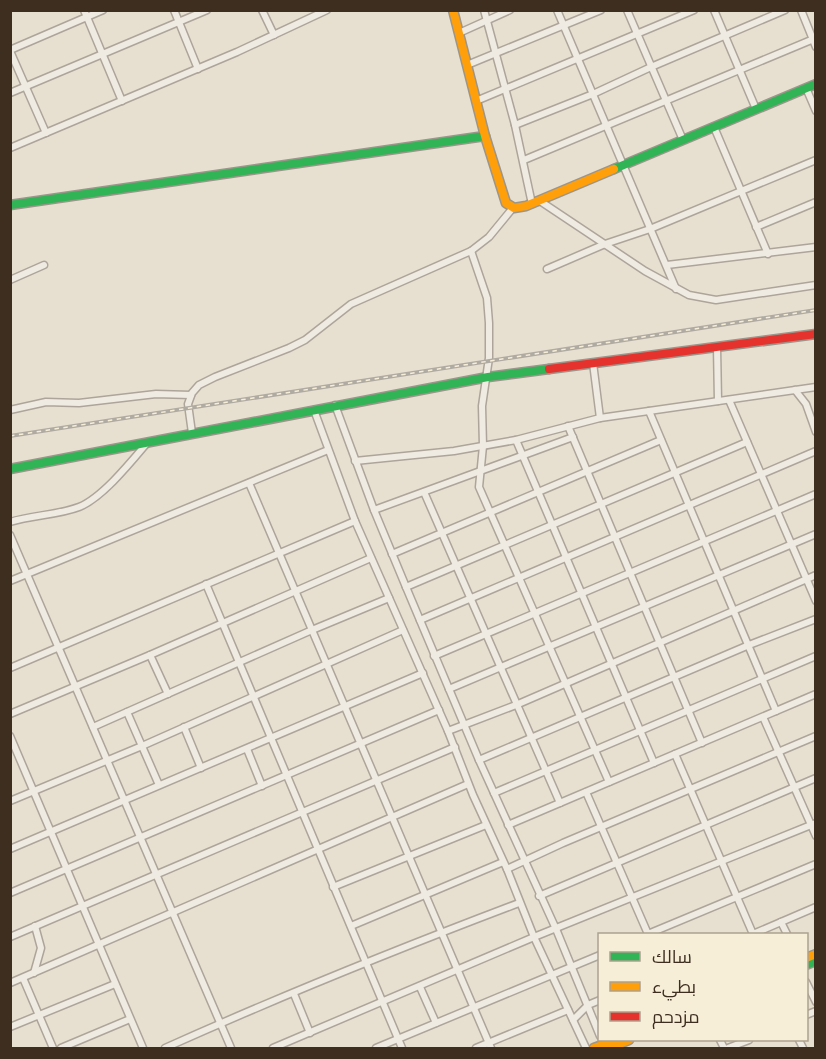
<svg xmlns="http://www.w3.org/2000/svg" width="826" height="1059" viewBox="0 0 826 1059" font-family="'Source Serif 4',Cairo,serif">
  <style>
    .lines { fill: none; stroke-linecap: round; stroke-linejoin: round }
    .street-casing { stroke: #ada599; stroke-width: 9 }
    .fast-casing { stroke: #9c958a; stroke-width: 11 }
    .slow-casing { stroke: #9c958a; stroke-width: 11 }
    .jam-casing { stroke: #9c958a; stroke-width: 11 }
    .street { stroke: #efebe3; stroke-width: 6 }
    .fast { stroke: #30b455; stroke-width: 8 }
    .slow { stroke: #ff9f0a; stroke-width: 8 }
    .jam { stroke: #e5322d; stroke-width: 8 }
    .rail-casing { stroke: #afaaa2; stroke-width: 4 }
    .rail { stroke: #f7eed8; stroke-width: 1.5; stroke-dasharray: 4.5; stroke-linecap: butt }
  </style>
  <rect width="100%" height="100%" fill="#e7e0d1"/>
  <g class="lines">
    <defs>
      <g id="street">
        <polyline points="84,10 122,101"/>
        <polyline points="174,10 198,69"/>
        <polyline points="262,10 274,35"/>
        <polyline points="484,10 515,125 532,204"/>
        <polyline points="557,10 676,289"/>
        <polyline points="627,10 683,140"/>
        <polyline points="714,10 756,109"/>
        <polyline points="801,10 816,47"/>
        <polyline points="459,33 510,10"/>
        <polyline points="10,50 103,10"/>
        <polyline points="10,51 46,133"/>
        <polyline points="467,65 601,10"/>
        <polyline points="806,88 816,111"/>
        <polyline points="10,93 207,10"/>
        <polyline points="476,101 694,10"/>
        <polyline points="515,125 593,94 651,67 785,10"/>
        <polyline points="714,127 768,254"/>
        <polyline points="10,148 237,52 327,10"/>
        <polyline points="524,160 816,38"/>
        <polyline points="540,201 645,271 689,295 716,300 816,285"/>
        <polyline points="756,227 816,202"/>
        <polyline points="471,251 487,298 489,323 489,358 482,406 483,446 479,487 609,782"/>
        <polyline points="667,265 816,247"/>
        <polyline points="547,269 605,244 650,229 816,160"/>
        <polyline points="10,280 44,265"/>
        <polyline points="717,347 718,401"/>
        <polyline points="593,363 600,418"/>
        <polyline points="795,390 806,404 816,432"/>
        <polyline points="729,400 816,601"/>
        <polyline points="335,405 374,510 406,587 479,760 556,929 600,1036"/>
        <polyline points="10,410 46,402 79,403 156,394 191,395"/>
        <polyline points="314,410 355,521 448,731 473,795 507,869 534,937 586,1048"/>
        <polyline points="649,411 776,711"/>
        <polyline points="568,426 702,743"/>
        <polyline points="192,433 188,404 192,393 199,385 215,377 289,348 305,340 351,304 471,251 489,237 512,209"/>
        <polyline points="516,440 654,763"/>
        <polyline points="355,461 454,451 516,440 600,418 816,387"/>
        <polyline points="249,483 491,1048"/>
        <polyline points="424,492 560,803"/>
        <polyline points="374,510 573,437"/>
        <path d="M10,522C33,515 58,515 79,507C102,498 131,462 147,443"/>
        <polyline points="10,535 231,1048"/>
        <polyline points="392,554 661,440"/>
        <polyline points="10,581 328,450"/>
        <polyline points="206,584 402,1048"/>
        <polyline points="406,587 747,442"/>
        <polyline points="420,620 816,451"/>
        <polyline points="150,655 168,694"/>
        <polyline points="434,656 816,494"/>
        <polyline points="10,668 355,521"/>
        <polyline points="449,689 816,534"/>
        <polyline points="127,712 159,785"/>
        <polyline points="10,714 150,655 371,558"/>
        <polyline points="763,717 816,836"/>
        <polyline points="93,727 312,630 389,598"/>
        <polyline points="184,727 201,768"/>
        <polyline points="448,731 516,705 816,575"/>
        <polyline points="10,736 143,1048"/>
        <polyline points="247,749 262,786"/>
        <polyline points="675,754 753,934"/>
        <polyline points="479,760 749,645 816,619"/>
        <polyline points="586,792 648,934 816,864"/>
        <polyline points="494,793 816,656"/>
        <polyline points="10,801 142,746 403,630"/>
        <polyline points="508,825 816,694"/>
        <polyline points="10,849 423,673"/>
        <polyline points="507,869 563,843 816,736"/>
        <polyline points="333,887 486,825"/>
        <polyline points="10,893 439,710"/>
        <polyline points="539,896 816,778"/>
        <polyline points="781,922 787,934"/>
        <polyline points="351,926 503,862"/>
        <polyline points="753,934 816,907"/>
        <polyline points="10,937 455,747"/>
        <polyline points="34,973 41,948 35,926"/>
        <polyline points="23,978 53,1048"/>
        <polyline points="806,982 816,1002"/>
        <polyline points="10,983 468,784"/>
        <polyline points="420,987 436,1023"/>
        <polyline points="294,994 310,1033"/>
        <polyline points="806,1015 816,1011"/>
        <polyline points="573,1020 588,1005 600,1000"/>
        <polyline points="10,1027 115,984"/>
        <polyline points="720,1040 724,1048"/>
        <polyline points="799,1040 803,1048"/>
        <polyline points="61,1048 130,1019"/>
        <path d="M165,1048C281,996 400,948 519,903"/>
        <polyline points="273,1048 534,937 816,823"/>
        <polyline points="376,1048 600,955"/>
        <polyline points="476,1048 568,1010"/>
        <polyline points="728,1048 749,1040"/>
      </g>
      <g id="fast">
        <polyline points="614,169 816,84"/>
        <polyline points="10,205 485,136"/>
        <polyline points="10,469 488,377 549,369"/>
        <polyline points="806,965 816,961"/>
      </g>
      <g id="slow">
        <polyline points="453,10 485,136 506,203 514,208 526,206 614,169"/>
        <polyline points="806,958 816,954"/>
        <polyline points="612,1047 629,1040"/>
        <polyline points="594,1048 616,1040"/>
      </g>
      <polyline id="jam" points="549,369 816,334"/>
    </defs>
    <use href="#street" class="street-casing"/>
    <use href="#fast" class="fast-casing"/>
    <use href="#slow" class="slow-casing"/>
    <use href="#jam" class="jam-casing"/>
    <use href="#street" class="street"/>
    <use href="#fast" class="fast"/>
    <use href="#slow" class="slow"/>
    <use href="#jam" class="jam"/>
    <defs>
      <polyline id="rail" points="10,436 816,310"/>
    </defs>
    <use href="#rail" class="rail-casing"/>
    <use href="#rail" class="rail"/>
  </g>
  <rect width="826" height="1059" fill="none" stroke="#3d2e20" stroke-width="24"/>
  <rect x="598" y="933" width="210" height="108" fill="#f7eed8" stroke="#ada18e" stroke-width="1.5"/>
  <rect x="610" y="952" width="30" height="9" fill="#30b455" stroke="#ada18e" stroke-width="1.5"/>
  <text x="652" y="963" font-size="18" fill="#3d2e20">سالك</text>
  <rect x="610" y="982" width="30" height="9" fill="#ff9f0a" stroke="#ada18e" stroke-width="1.5"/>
  <text x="652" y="993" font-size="18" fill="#3d2e20">بطيء</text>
  <rect x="610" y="1012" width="30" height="9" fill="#e5322d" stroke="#ada18e" stroke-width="1.5"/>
  <text x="652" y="1023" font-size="18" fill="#3d2e20">مزدحم</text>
</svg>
